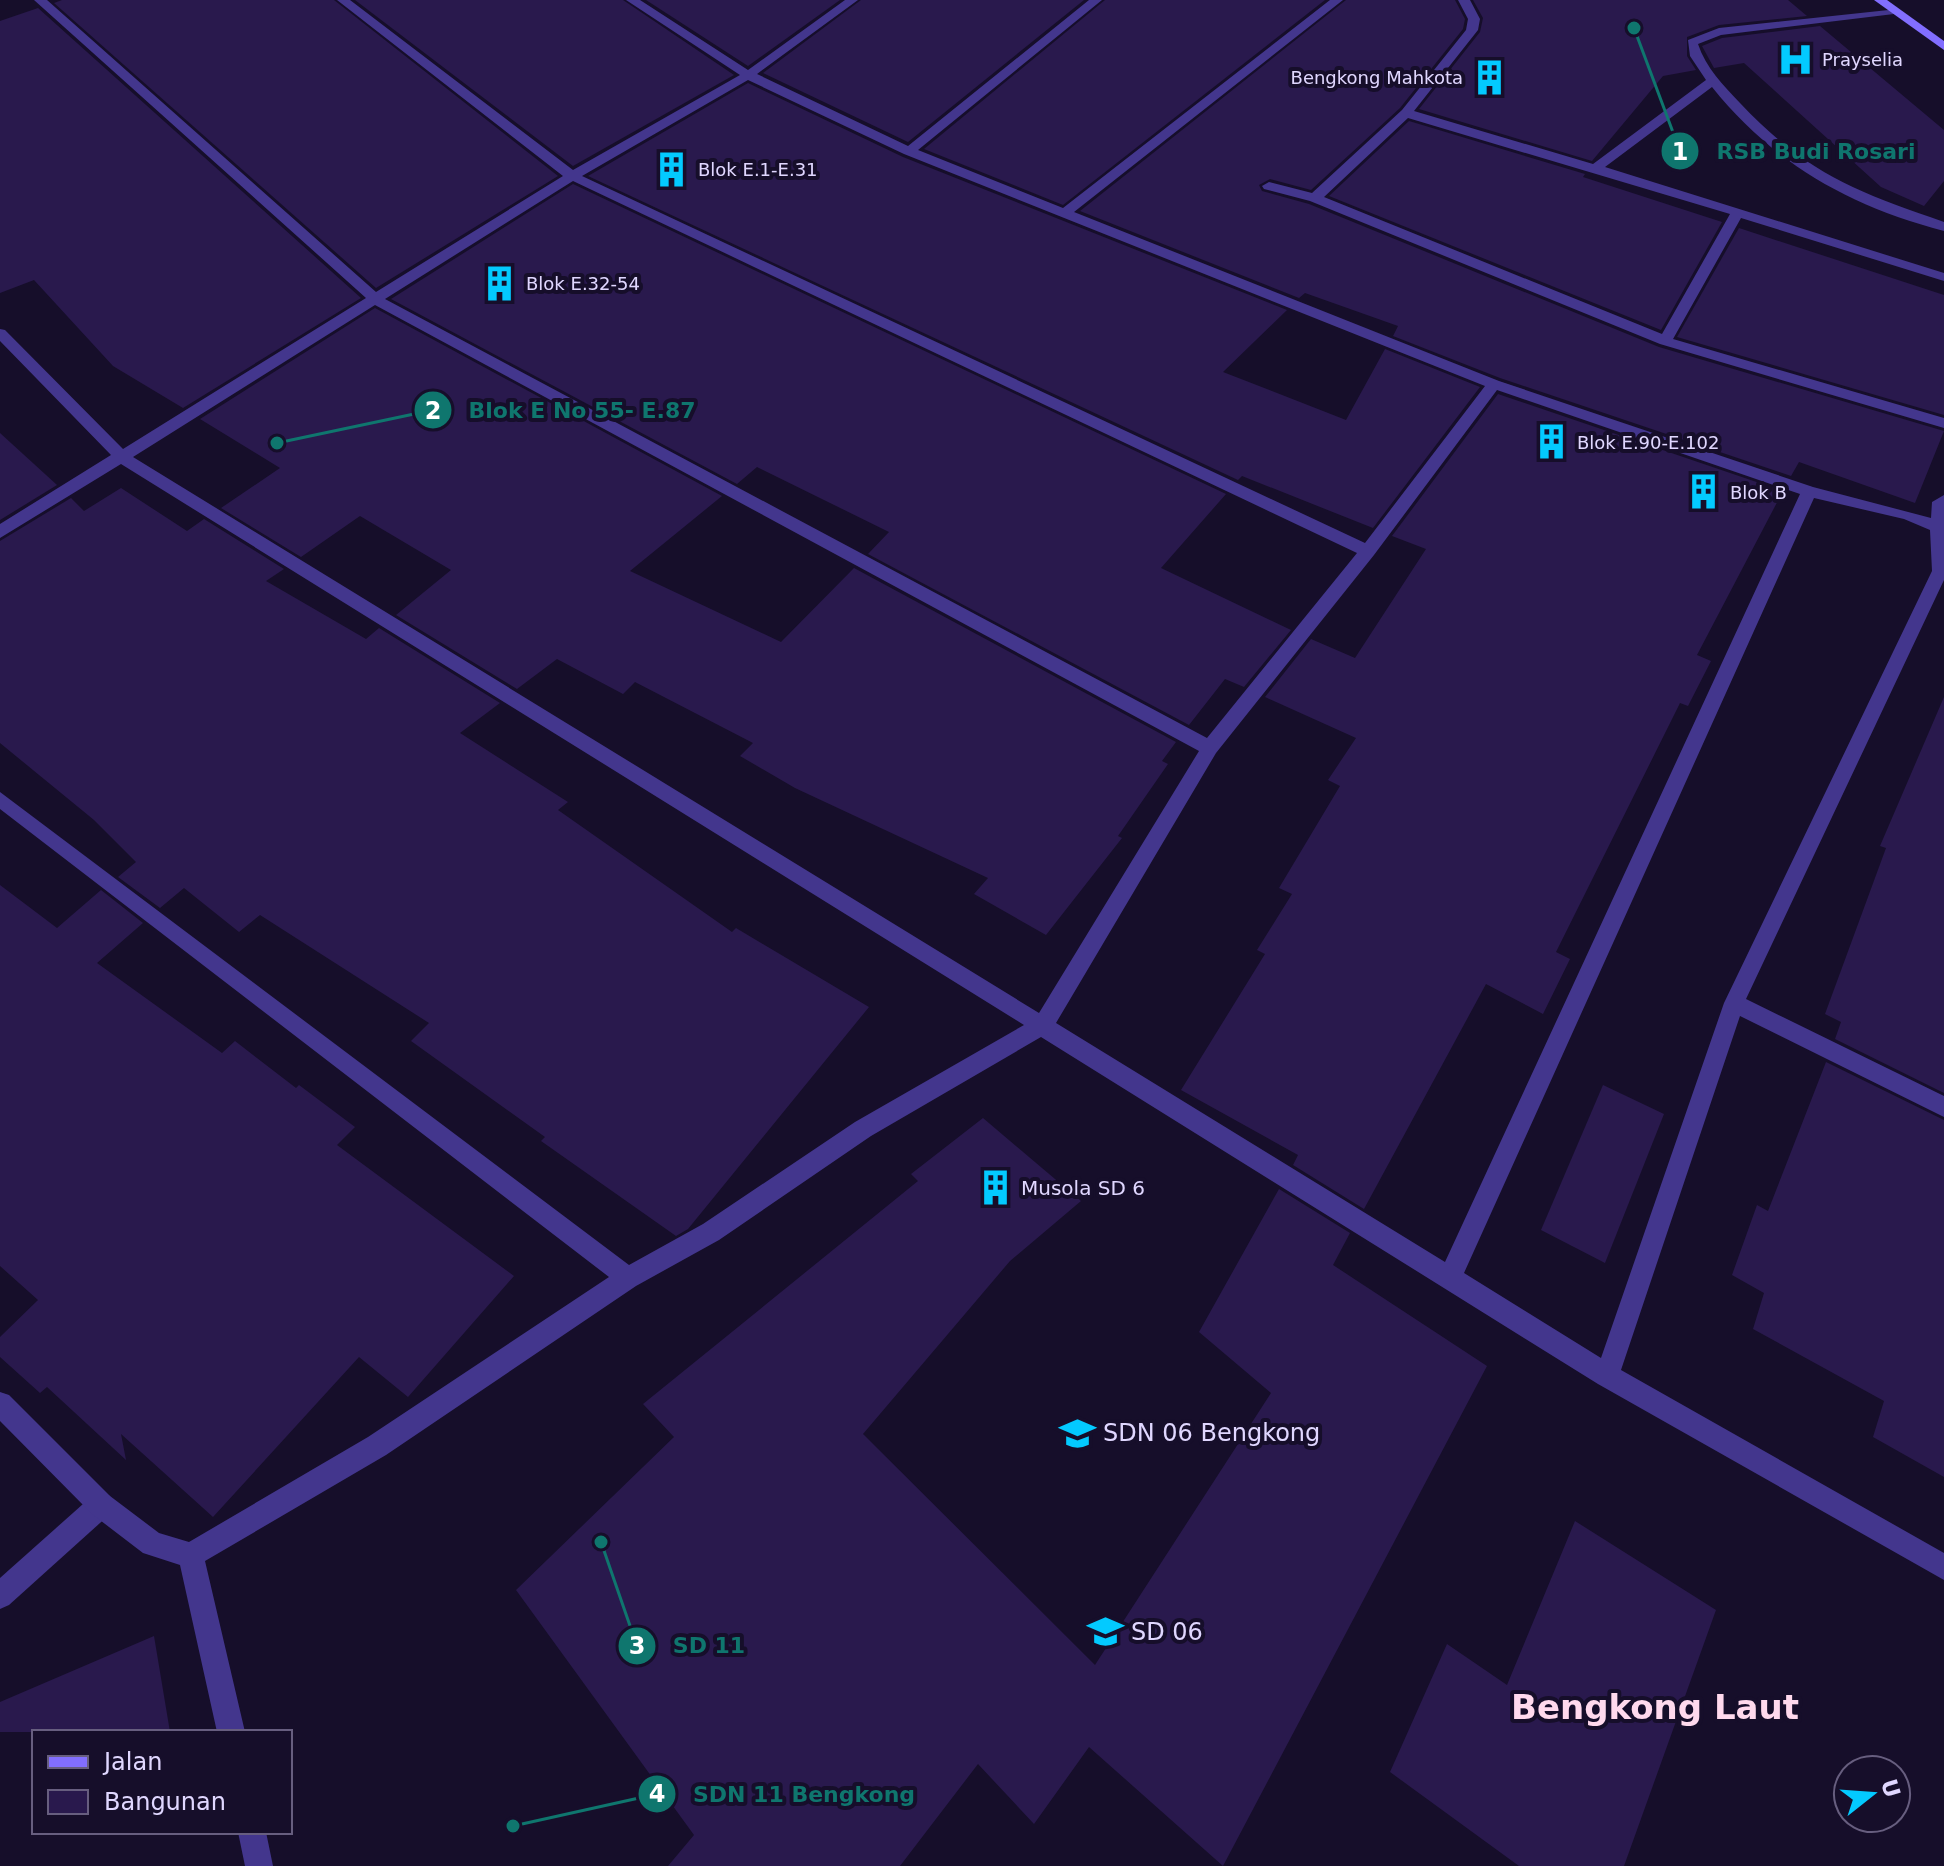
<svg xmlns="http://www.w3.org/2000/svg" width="1944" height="1866" viewBox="0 0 1944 1866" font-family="'DejaVu Sans',sans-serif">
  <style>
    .building { fill: #29194d }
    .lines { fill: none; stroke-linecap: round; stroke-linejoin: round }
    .lane { fill: #43368d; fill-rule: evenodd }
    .street { fill: #43368d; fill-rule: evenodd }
    .secondary { fill: #826eff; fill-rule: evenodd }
    .labels { text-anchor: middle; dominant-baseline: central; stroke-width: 8; stroke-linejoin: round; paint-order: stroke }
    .far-poi-label { font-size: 18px; fill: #e0d7ff; stroke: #160e2a; text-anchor: start }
    .poi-label { font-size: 20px; fill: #e0d7ff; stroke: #160e2a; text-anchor: start }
    .near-poi-label { font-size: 24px; fill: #e0d7ff; stroke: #160e2a; text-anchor: start }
    .near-district-label { font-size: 34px; font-weight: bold; fill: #ffd9ed; stroke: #160e2a }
    .leader { fill: none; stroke: #0f766e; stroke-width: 3 }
    .callout-dot { fill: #0f766e; stroke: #160e2a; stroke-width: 3 }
    .mark-label { font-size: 24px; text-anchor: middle; font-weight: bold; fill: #fff }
    .callout-label { font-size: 22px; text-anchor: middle; font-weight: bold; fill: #0f766e; stroke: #160e2a; stroke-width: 8; stroke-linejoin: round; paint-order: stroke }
  </style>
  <rect width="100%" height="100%" fill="#160e2a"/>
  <g class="building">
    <polygon points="62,0 334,0 558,176 376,288 54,3"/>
    <polygon points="355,0 623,0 734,75 573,166"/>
    <polygon points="646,0 840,0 748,66"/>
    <polygon points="861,0 1084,0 908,142 763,73"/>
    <polygon points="1105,0 1325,0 1063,205 924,149"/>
    <polygon points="1346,0 1455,0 1465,19 1463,29 1400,108 1311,190 1270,179 1259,185 1262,191 1309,204 1659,347 1944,431 1915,503 1799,462 1791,476 1500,378 1393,336 1398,326 1305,293 1299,298 1080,211"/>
    <polygon points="1473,0 1788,0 1807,16 1719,25 1687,37 1687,56 1696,70 1663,76 1592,161 1419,109 1480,32 1483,18"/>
    <polygon points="38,8 361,298 183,408 113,366 34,280 0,293 0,21"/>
    <polygon points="1820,26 1944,130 1944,181 1924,206 1881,187 1744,63 1714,68 1702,46 1722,38"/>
    <polygon points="748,83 903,157 1287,310 1223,372 1346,420 1385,349 1480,387 1373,528 1242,476 1238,480 588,176"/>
    <polygon points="1409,121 1585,174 1583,177 1722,222 1661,330 1329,196"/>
    <polygon points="573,184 1226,494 1161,568 1291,630 1244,687 1225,679 1189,725 868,554 889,532 757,467 737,484 391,299"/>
    <polygon points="1739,228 1944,295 1944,415 1677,337"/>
    <polygon points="375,308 722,496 630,571 781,642 854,568 1176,742 1162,761 1168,764 1118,836 1122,838 1046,935 974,894 988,878 795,788 740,756 753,743 635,682 623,694 557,659 517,689 396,615 451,570 360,516 301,557 221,508 280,468 200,419"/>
    <polygon points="1498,394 1783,491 1697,655 1711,661 1688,706 1680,703 1556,952 1570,959 1543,1014 1486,984 1364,1209 1293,1165 1298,1155 1181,1090 1265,954 1257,950 1292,894 1279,888 1340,786 1328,780 1356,738 1265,697 1311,639 1355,658 1426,549 1392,536"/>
    <polygon points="0,433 57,485 0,520"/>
    <polygon points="121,488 187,531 204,519 284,569 266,581 366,639 379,628 500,703 460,733 568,802 558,810 732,932 736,928 869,1007 688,1229 676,1236 541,1141 545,1137 411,1041 429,1023 260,915 239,932 184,888 160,908 118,877 136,862 94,820 0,743 0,541 71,498 84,511"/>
    <polygon points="1944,697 1944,1093 1835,1039 1841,1022 1825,1014 1886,848 1880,846"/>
    <polygon points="0,885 57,928 101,890 143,923 97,963 222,1053 235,1041 296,1088 299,1085 355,1127 337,1145 514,1276 408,1397 359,1357 213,1517 121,1434 126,1460 47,1387 40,1393 0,1357 0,1337 38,1300 0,1266"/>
    <polygon points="1826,1062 1944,1120 1944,1477 1873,1437 1884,1401 1753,1329 1764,1293 1732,1275 1757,1205 1768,1211"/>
    <polygon points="1603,1085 1664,1114 1605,1263 1541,1230"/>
    <polygon points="983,1118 1081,1201 1010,1261 863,1434 1095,1665 1271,1393 1199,1332 1279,1189 1350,1233 1333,1265 1487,1366 1223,1866 1089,1747 1034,1824 978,1764 900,1866 668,1866 694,1835 516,1590 674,1437 643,1404 918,1181 911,1174"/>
    <polygon points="1575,1521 1716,1610 1624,1866 1519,1866 1390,1772 1447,1644 1507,1685"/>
    <polygon points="154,1636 170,1732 0,1732 0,1702"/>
  </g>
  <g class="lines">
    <polygon class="lane" points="101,1492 110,1496 114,1505 110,1514 9,1605 0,1609 0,1578 92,1496"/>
    <g class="street">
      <path d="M34,0H47L376,292L563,176L337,0H350L573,170L740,75L626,0H640L748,70L845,0H858L757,74L908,146L1089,0H1102L918,150L1063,208L1330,0H1343L1074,212L1499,381L1813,487L1931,518L1932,502L1944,495V580L1746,999L1944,1096V1117L1740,1016L1621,1370L1944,1553V1580L1598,1384L1041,1037L871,1136L719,1240L636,1286L386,1455L205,1561L245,1732H217L180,1565L143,1553L92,1514L0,1421V1392L9,1395L110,1496L159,1533L189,1542L368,1437L609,1277L0,809V792L629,1265L703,1224L855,1122L1024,1025L121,464L0,538V524L111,455L0,341V329L5,330L123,449L366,298ZM748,80L904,154L1485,386L1365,543L582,176ZM573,181L1357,553L1207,738L385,299ZM375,305L1199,751L1039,1013L133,457ZM1497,390L1800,494L1445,1262L1056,1023L1216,753L1374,555ZM1814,498L1904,519L1930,530L1932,571L1724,1003L1601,1358L1464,1273Z"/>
      <path d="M1458,0H1470L1480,19L1478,30L1414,111L1593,164L1706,80L1690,56L1688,40L1719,28L1898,9L1900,11L1894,14L1721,35L1698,44C1706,68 1723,85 1740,103C1807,174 1855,191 1944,222V231C1849,206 1774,164 1712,87L1605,167L1944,273V281L1741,218L1673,339L1944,418V428L1660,344L1310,201L1264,189L1262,186L1269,182L1312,193L1402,110L1466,30L1468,19ZM1408,118L1730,214L1662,334L1324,197Z"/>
      <polygon points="238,1832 266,1832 273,1866 245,1866"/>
    </g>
    <polygon class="secondary" points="1874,0 1887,0 1944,41 1944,50"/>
  </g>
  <defs>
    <symbol id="hospital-bare" viewBox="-9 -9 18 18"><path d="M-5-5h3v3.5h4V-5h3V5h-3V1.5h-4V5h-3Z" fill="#03caff" stroke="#160e2a" stroke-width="2.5" paint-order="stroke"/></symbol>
    <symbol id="building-bare" viewBox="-9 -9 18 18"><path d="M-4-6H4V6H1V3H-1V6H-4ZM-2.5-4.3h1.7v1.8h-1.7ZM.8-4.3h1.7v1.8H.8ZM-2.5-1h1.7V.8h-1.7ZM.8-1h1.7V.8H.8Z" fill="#03caff" stroke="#160e2a" stroke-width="2.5" paint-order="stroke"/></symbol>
    <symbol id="school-bare" viewBox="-9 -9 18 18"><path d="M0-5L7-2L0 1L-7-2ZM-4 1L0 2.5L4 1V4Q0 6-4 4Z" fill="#03caff" stroke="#160e2a" stroke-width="2.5" paint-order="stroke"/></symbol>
  </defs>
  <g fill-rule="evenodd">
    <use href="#hospital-bare" x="1770" y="34" width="51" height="51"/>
    <use href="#building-bare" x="1464" y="52" width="51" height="51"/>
    <use href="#building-bare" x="646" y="144" width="51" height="51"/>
    <use href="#building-bare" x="474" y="258" width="51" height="51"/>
    <use href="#building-bare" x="1526" y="416" width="51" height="51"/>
    <use href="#building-bare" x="1678" y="466" width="51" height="51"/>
    <use href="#building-bare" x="970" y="1162" width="51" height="51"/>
    <use href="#school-bare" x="1052" y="1408" width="51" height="51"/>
    <use href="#school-bare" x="1080" y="1606" width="51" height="51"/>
  </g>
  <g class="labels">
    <g class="far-poi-label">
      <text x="1822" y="59">Prayselia</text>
      <text x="1463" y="77" text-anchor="end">Bengkong Mahkota</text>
      <text x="698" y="169">Blok E.1-E.31</text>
      <text x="526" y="283">Blok E.32-54</text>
      <text x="1577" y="442">Blok E.90-E.102</text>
      <text x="1730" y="492">Blok B</text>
    </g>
    <g class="poi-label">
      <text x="1021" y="1188">Musola SD 6</text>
    </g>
    <g class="near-poi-label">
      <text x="1103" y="1433">SDN 06 Bengkong</text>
      <text x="1131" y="1632">SD 06</text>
    </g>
    <g class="near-district-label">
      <text x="1655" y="1707">Bengkong Laut</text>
    </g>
  </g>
  <path class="leader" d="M1634 28L1680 151M277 443L433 410M601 1542L637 1646M513 1826L657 1794"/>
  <g class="callout-dot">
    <circle cx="1634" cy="28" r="8"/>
    <circle cx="277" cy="443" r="8"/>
    <circle cx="601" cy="1542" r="8"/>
    <circle cx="513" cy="1826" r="8"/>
    <circle cx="1680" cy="151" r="20"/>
    <circle cx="433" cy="410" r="20"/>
    <circle cx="637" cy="1646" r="20"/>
    <circle cx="657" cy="1794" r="20"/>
  </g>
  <g class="mark-label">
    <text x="1680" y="160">1</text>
    <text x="433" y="419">2</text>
    <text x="637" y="1654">3</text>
    <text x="657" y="1802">4</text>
  </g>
  <g class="callout-label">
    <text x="1816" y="159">RSB Budi Rosari</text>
    <text x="582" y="418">Blok E No 55- E.87</text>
    <text x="709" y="1653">SD 11</text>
    <text x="804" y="1802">SDN 11 Bengkong</text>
  </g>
  <rect x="32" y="1730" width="260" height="104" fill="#160e2a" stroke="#675e7f" stroke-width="2"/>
  <rect x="48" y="1756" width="40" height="12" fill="#826eff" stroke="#675e7f" stroke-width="2"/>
  <text x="104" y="1770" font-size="24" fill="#e0d7ff">Jalan</text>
  <rect x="48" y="1790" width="40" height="24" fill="#29194d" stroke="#675e7f" stroke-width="2"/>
  <text x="104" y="1810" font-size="24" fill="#e0d7ff">Bangunan</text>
  <g transform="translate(1872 1794) rotate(73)"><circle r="38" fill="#160e2a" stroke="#675e7f" stroke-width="2"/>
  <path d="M0-6L14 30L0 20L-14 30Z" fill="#03caff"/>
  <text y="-12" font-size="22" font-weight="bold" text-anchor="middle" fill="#e0d7ff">U</text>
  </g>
</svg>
